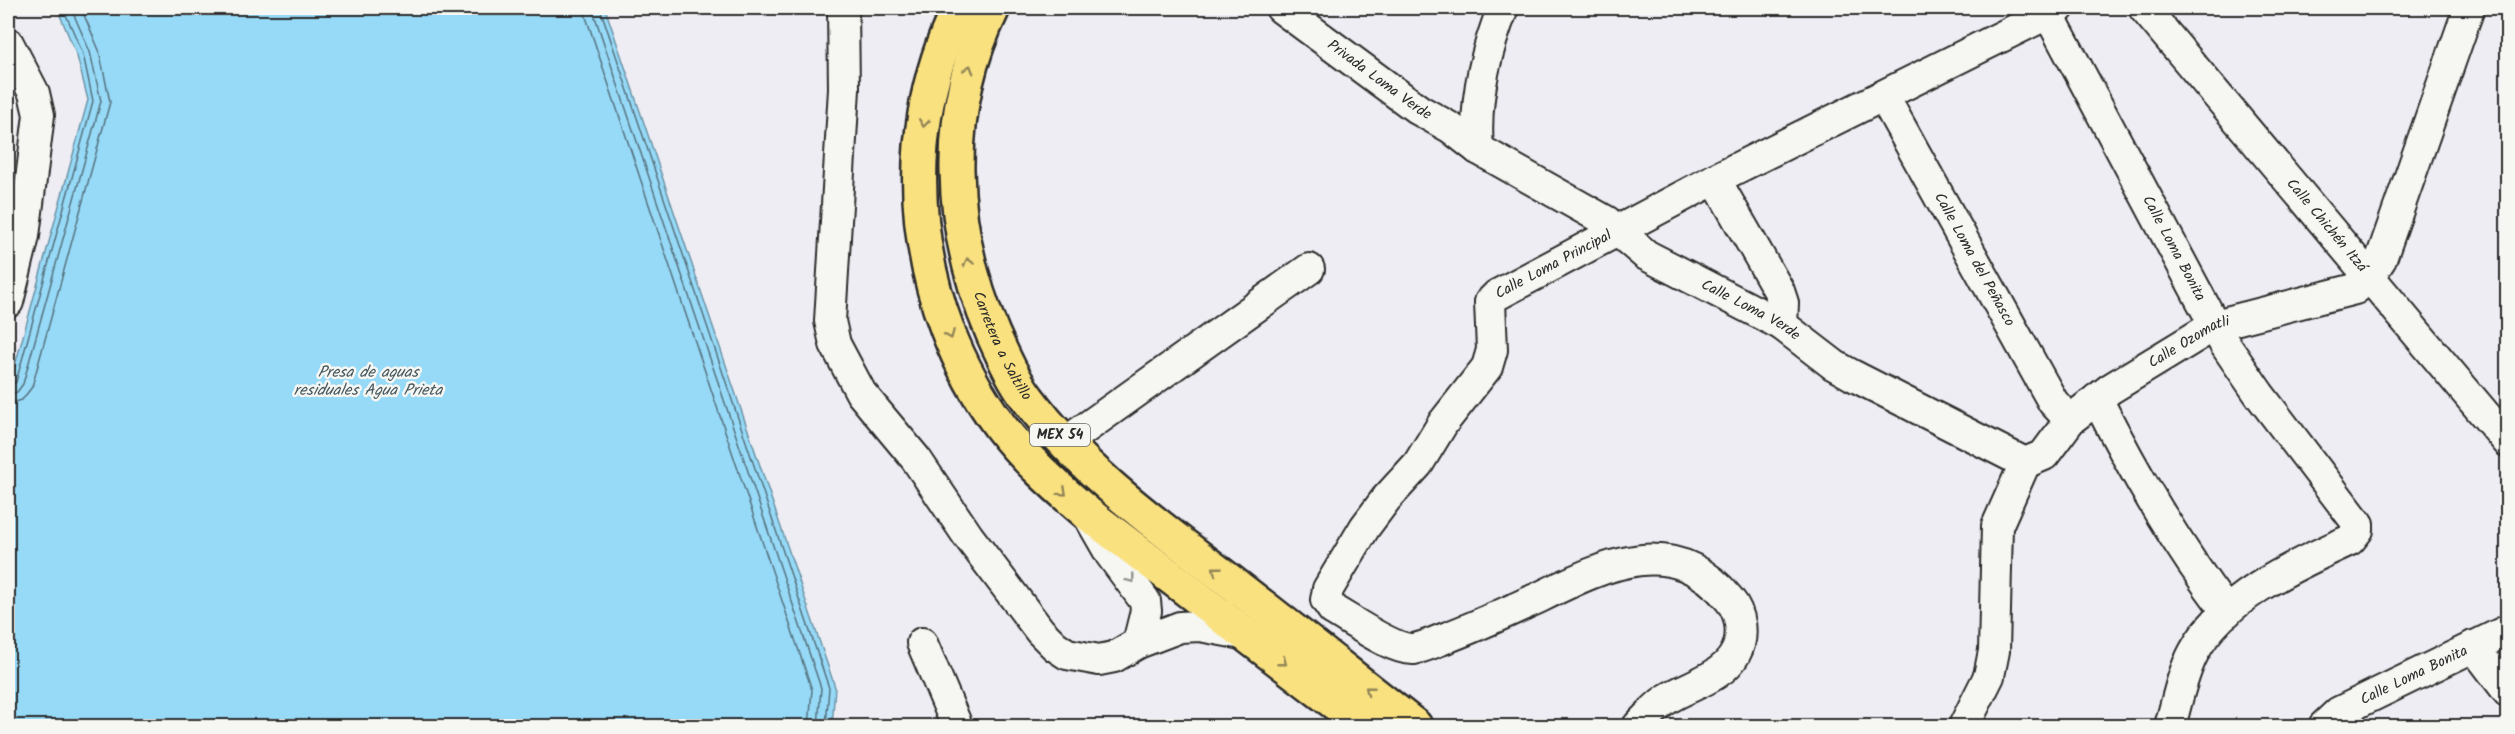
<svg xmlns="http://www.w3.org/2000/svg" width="2515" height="734" viewBox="0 0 2515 734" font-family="Kalam,sans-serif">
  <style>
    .water { fill: #96daf8; stroke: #6b94a6; stroke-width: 1.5 }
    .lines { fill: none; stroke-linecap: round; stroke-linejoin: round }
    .shore { stroke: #56717d; stroke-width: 1.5 }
    .minor-casing { stroke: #2b2b2b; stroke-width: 34 }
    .major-casing { stroke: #2b2b2b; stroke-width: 38 }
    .minor { stroke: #f6f6f2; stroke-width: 30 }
    .major { stroke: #fae180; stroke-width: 33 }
    .oneway { stroke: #928656 }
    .oneway2 { stroke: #90908e }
    .labels { text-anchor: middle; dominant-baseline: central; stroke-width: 5; stroke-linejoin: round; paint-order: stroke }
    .shield { fill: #f6f6f2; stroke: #686867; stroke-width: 1.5 }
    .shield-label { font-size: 14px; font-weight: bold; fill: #2b2b2b }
    .street-label { font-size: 15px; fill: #2b2b2b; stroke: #f6f6f2 }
    .water-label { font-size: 16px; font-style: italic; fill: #46575e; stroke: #f6f6f2 }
  </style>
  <rect width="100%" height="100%" fill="#efedf4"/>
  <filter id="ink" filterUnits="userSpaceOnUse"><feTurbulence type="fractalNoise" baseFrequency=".0167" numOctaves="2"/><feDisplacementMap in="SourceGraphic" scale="12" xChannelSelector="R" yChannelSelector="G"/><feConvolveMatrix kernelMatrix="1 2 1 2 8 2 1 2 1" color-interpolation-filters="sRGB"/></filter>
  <g filter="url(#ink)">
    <polygon class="water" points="57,8 605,8 835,687 832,726 8,726 8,391 88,100 77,56"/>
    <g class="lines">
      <g class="shore">
        <polyline points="583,8 812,690 809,726"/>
        <polyline points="592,8 821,688 818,726"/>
        <polyline points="600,8 829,688 826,726"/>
        <polyline points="8,387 16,382 93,101 83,54 63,8"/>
        <polyline points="8,395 17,392 23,384 101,101 90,52 71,8"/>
        <polyline points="8,404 22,400 32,387 110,102 99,50 81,8"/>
      </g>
      <defs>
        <g id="minor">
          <polyline points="843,8 844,89 830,321 835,344 861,393 916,459 968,536 1040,631 1055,646 1067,654 1099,660 1114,657 1138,643 1180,627 1200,626 1248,635"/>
          <path id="s1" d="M1281,8L1419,110L1451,128L1478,149L1606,221L1646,255L1782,325L1834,365L1852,375L2025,463"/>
          <path id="s2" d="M2144,8L2508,442"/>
          <path id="s3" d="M2048,13L2224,343L2259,394L2358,524V530L2350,540C2296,565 2224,596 2194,652C2182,674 2177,702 2170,726"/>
          <polyline points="8,43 34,93 39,115 24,236 8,302"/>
          <path id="s4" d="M1884,97L2053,402L2070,420"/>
          <path d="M1478,149C1474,101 1485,53 1503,8"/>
          <polyline points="1715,179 1779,291 1783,303 1782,325"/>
          <path d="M2097,399C2136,476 2175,543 2227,612"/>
          <polyline points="1066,442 1309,269"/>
          <path id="s5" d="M2025,463L2044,455L2070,420L2110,389L2215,325L2355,289L2369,277L2381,259L2469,8"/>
          <polyline points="1088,515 1111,555 1145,601 1146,611 1138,643"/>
          <polyline points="922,643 957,726"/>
          <polyline points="2473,646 2508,692"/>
          <path id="s6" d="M1638,726C1647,717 1656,706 1667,699C1689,685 1722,678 1735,654C1745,636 1741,613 1729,599C1673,531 1605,565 1540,597C1509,611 1480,625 1448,637C1437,641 1425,647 1414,649C1394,651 1351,620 1333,610L1326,600L1328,589L1365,527L1386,499L1418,464L1443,423L1487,367L1492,350L1490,302L1497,295L1715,179L2059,8"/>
          <polyline points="1964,726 1989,676 1994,651 1997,526 2025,463"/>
          <path id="s7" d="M2324,726L2339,712L2508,630"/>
        </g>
        <g id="major">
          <path d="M959,8C893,141 912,307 1000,426C1024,458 1057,487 1087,513L1365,726"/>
          <path id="s8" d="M993,8C942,111 948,229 993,334C1003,356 1013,379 1028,399C1081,470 1153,522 1222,575C1287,625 1351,676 1415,726"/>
        </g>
      </defs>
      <use href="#minor" class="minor-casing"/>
      <use href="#major" class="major-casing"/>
      <use href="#minor" class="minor"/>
      <use href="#major" class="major"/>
    </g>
    <defs><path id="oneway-chevron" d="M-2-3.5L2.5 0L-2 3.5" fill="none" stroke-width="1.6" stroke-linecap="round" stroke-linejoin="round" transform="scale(1.5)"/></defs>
    <g class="oneway">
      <use href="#oneway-chevron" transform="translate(969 69) rotate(-74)"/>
      <use href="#oneway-chevron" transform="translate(924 123) rotate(97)"/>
      <use href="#oneway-chevron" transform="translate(968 262) rotate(-105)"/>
      <use href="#oneway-chevron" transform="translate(950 335) rotate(68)"/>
      <use href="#oneway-chevron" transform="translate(1063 492) rotate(42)"/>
      <use href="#oneway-chevron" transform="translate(1216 570) rotate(-142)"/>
      <use href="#oneway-chevron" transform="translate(1283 662) rotate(38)"/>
      <use href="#oneway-chevron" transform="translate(1369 690) rotate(-142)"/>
    </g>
    <use class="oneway2" href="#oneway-chevron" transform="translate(1131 579) rotate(52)"/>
  </g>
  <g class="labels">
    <rect class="shield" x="1030" y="424" width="60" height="22" rx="4.5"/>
    <g class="shield-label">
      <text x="1060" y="435">MEX 54</text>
    </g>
    <g class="street-label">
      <text stroke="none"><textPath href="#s1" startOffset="122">Privada Loma Verde</textPath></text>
      <text stroke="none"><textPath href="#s2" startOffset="284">Calle Chichén Itzá</textPath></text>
      <text stroke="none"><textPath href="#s3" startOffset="267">Calle Loma Bonita</textPath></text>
      <text stroke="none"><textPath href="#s4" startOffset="186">Calle Loma del Peñasco</textPath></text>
      <text stroke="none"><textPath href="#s6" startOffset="1054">Calle Loma Principal</textPath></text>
      <text stroke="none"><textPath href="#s1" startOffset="560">Calle Loma Verde</textPath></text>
      <text stroke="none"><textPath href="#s5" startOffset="207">Calle Ozomatli</textPath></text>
      <text stroke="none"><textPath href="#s8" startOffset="351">Carretera a Saltillo</textPath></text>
      <text stroke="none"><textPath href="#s7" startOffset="104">Calle Loma Bonita</textPath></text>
    </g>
    <g class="water-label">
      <text x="368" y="372">Presa de aguas<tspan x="368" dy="18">residuales Agua Prieta</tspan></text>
    </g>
  </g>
  <rect width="2515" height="734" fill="none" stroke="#f6f6f2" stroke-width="30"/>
  <rect x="15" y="15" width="2485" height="704" fill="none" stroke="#2b2b2b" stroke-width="2" filter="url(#ink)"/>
</svg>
